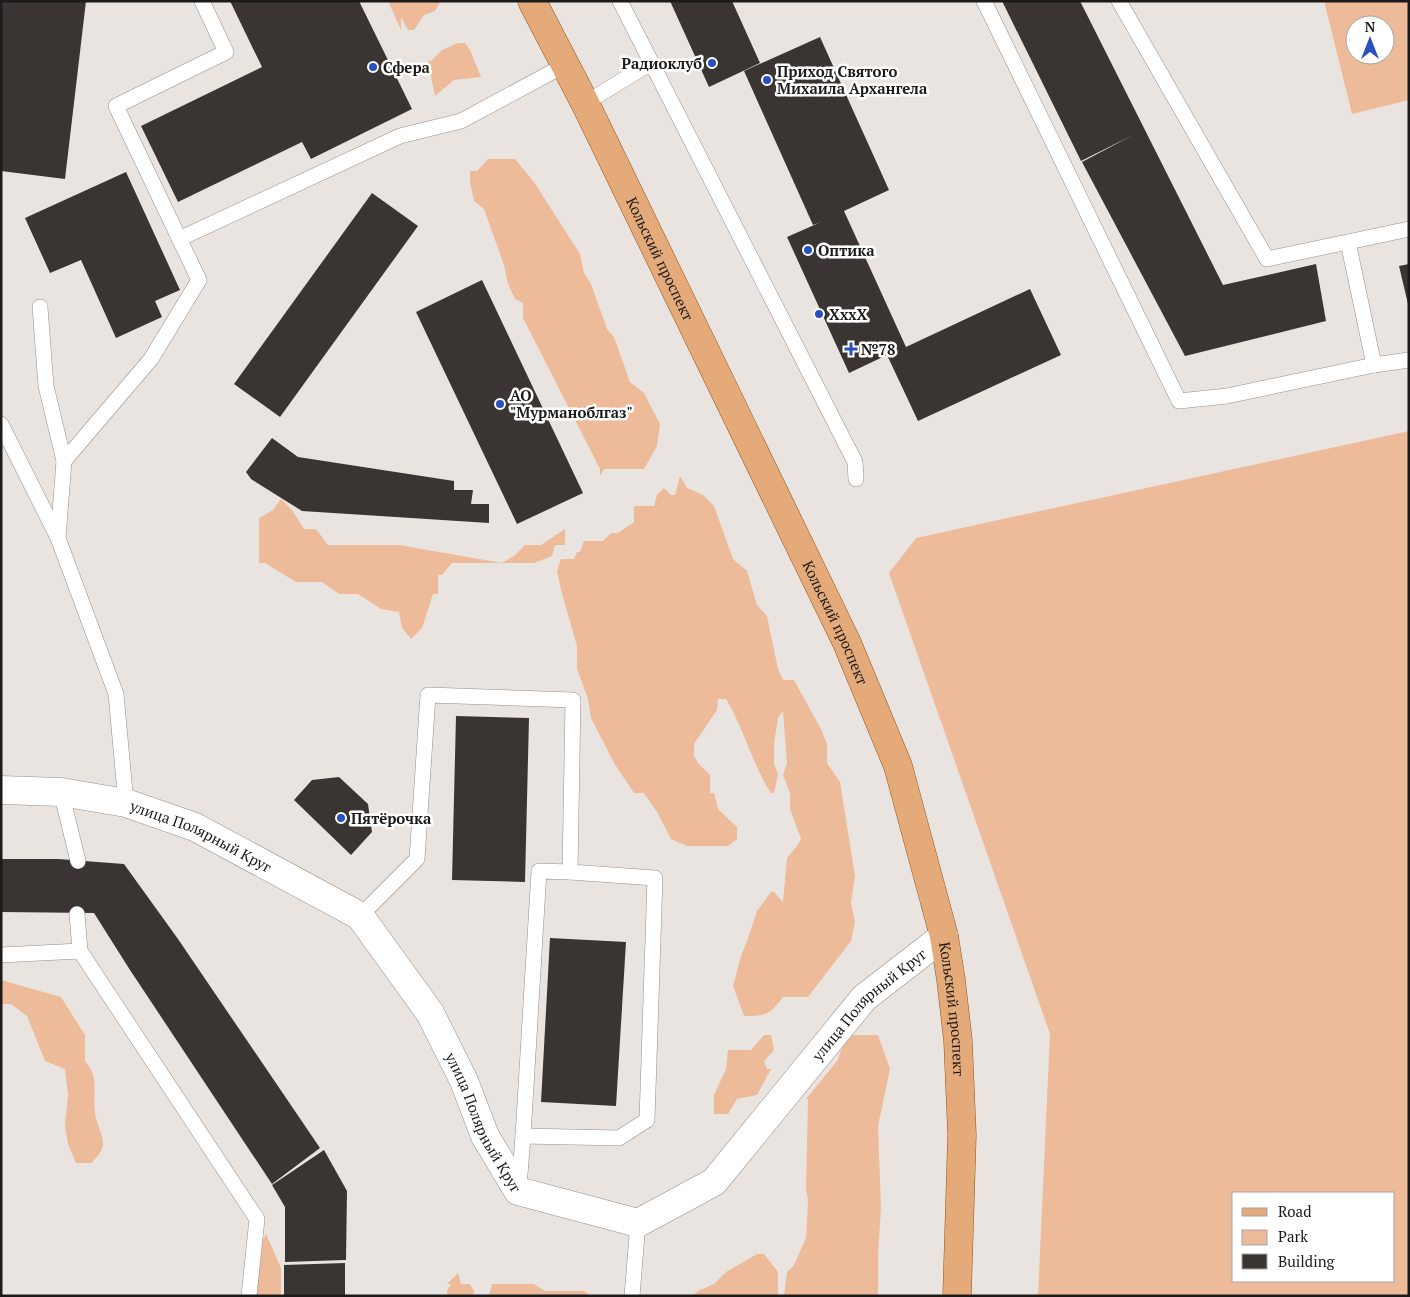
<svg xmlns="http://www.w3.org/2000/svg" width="1410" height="1297" viewBox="0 0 1410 1297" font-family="'PT Serif',serif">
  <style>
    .green { fill: #edbb9a; fill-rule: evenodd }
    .building { fill: #3a3532 }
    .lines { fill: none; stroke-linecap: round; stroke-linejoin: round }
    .service-casing { stroke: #958f8c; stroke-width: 16 }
    .minor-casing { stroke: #958f8c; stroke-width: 29 }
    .primary-casing { stroke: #93541d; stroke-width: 29 }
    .service { stroke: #fff; stroke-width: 15 }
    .minor { stroke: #fff; stroke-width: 28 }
    .primary { stroke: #e4aa79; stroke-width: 28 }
    .poi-dot { fill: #2850bf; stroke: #fff; stroke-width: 2 }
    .labels { text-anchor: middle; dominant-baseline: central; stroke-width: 5; stroke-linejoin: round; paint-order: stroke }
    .poi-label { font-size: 15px; font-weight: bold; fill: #1d1b19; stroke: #fff; text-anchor: start }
    .street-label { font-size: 15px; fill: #1d1b19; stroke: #fff }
  </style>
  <rect width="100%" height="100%" fill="#eae4e0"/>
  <g class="green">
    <polygon points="388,1 441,1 435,11 424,15 414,30 408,30 401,17 401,30"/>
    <path d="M1324,1H1409V100L1352,114ZM1355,25H1385V55H1355Z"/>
    <polygon points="458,43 465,43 470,50 481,77 454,80 435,96 428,61 431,61 442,50"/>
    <polygon points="488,159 515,159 534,182 580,254 584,273 591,284 607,329 614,337 630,382 644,393 660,424 657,446 644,469 604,469 600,476 600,469 523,318 523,303 515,299 508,284 504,265 484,209 474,201 470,182 470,171 477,171"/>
    <path d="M1409,431V1296H1038L1050,1034L889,573L916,538ZM1234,1193H1394V1281H1234Z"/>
    <path d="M680,476L687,488L703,495L714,506L733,559L747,571L757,605L767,616L778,669L783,680H794L821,729L827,744V763L840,782L855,876L851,903L855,922L851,941L808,997H783C770,1015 765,1016 744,1016L733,986L741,956L747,941L757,911L771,892H774L783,902L787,858L797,846L801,839L790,809V793L783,775L787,763L783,711L778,718L774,744V763L778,775L774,793H771C752,764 744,729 726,699H718L717,710L694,744V756L698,763L710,775V793H714L718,809L737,827V839L728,846H687L671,839L657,812L644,793H634L614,763L591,718L588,699L577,669V646L561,590L557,571L561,559H574L577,552H580L584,541H603L611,533H618L634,522V506H654L657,495L664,488L671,495H675Z"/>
    <polygon points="281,499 292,510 304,529 316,529 328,545 399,545 502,563 514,556 525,545 541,545 565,529 565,545 555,545 552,556 534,563 452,563 442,575 438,575 438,594 433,594 422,628 411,639 402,628 399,612 381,609 358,594 339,594 322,582 296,582 265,563 259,563 259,518 273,510"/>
    <path d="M1,980L61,997L85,1035V1061C100,1078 92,1093 95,1113C96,1123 103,1134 103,1144C103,1151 96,1158 91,1163H76L68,1144L65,1126L68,1095L65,1069L45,1061L27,1016L11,1004H1Z"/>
    <polygon points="764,1035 771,1035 774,1050 764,1061 767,1069 771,1069 757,1095 737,1099 728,1114 714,1114 714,1095 726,1069 728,1050 751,1050"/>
    <polygon points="847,1035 878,1035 890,1069 878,1126 881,1208 878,1254 878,1296 784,1296 787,1272 794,1265 806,1238 808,1201 806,1189 808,1099 806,1099 837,1061"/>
    <polygon points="266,1234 281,1268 281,1296 254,1296 258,1249"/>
    <polygon points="757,1254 764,1254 778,1272 778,1296 693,1296 698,1291 714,1284 726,1272"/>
    <polygon points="458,1273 461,1284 470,1284 474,1291 473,1296 447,1296 447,1291 451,1284 447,1284"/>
    <polygon points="492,1284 534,1284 545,1291 584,1291 591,1296 489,1296"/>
  </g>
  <g class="building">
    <polygon points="1,1 86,1 65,179 1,171"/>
    <polygon points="230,1 359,1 412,109 311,159 302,142 178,202 141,126 262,67"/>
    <polygon points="670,1 732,1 760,63 709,87"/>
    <polygon points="1002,1 1080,1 1223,285 1316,264 1326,321 1185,356 1082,162 1133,135 1081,161"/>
    <polygon points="820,37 889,190 844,211 906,347 1030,289 1061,355 918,421 887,355 849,373 787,237 821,222 813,225 744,71"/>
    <polygon points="126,172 180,290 155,301 162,317 116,338 81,260 50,273 25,218"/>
    <polygon points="372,193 418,226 280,417 234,384"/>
    <polygon points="1409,264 1409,304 1408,304 1399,266"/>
    <polygon points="482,280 583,493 517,524 416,312"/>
    <polygon points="272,438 298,457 454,481 454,490 473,490 471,504 489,504 489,523 302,511 251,479 246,472"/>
    <polygon points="456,716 529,718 525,882 452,880"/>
    <polygon points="339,777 368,804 372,832 351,855 294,800 312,780"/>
    <polygon points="1,859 58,859 124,864 178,939 320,1148 272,1184 130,970 94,913 1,912"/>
    <polygon points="550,938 626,942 616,1106 541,1102"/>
    <polygon points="324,1150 347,1191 346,1260 285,1262 285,1207 272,1185"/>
    <polygon points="345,1263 345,1296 284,1296 284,1265"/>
  </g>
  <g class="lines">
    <defs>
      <g id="service">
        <polyline points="620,1 855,462 856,479"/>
        <polyline points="984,1 1179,401 1227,396 1374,365 1409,360"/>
        <polyline points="1119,1 1267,259 1409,229"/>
        <polyline points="585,103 651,63"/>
        <polyline points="179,239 400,136 461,121 565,65"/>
        <polyline points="1348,242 1374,365"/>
        <polyline points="40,307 46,386 64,461 151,359 199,280 116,106 226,52 202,1"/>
        <polyline points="1,424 58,538 64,461"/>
        <polyline points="58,538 116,694 126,803"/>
        <polyline points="61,792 78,861"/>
        <polyline points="77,914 80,951"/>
        <polyline points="360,916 417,859 428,695 573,700 570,872 655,878 647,1120 619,1138 523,1136 519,1187"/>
        <polyline points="1,955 80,951 257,1219 249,1296"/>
        <polyline points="523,1136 539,871 570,872"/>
        <polyline points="632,1296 638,1223"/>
      </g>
      <g id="minor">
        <path id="s1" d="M1,790L61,792L126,803L195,827L360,916L430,1013L464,1081L485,1136L518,1191L638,1223L714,1182L864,998L944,936"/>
      </g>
      <g id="primary">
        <path id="s2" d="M532,1L585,103L847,643L898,766L944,936L951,980L958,1041L962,1135L957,1296"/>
      </g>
    </defs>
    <use href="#service" class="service-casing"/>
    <use href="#minor" class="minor-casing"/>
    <use href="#primary" class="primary-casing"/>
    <use href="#service" class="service"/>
    <use href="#minor" class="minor"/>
    <use href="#primary" class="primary"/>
  </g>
  <g class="poi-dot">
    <circle cx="712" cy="63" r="5"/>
    <circle cx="373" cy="67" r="5"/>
    <circle cx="767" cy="80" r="5"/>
    <circle cx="808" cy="250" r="5"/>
    <circle cx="819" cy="314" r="5"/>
    <path d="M848.5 341.5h5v5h5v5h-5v5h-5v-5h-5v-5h5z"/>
    <circle cx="500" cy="404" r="5"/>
    <circle cx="341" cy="818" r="5"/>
  </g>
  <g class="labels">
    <g class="poi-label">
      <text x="702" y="63" text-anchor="end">Радиоклуб</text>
      <text x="383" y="67">Сфера</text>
      <text x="777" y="71">Приход Святого<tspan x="777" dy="17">Михаила Архангела</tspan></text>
      <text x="818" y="250">Оптика</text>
      <text x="829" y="314">XxxX</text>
      <text x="861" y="349">№78</text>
      <text x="510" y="395">AO<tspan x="510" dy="17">"Мурманоблгаз"</tspan></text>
      <text x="351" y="818">Пятёрочка</text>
    </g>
    <g class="street-label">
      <text stroke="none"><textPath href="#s2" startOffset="288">Кольский проспект</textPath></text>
      <text stroke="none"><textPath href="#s2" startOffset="692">Кольский проспект</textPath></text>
      <text stroke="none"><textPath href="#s1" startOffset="208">улица Полярный Круг</textPath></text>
      <text stroke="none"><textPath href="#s1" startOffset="1152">улица Полярный Круг</textPath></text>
      <text stroke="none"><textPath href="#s2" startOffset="1098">Кольский проспект</textPath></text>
      <text stroke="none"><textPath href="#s1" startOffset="628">улица Полярный Круг</textPath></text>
    </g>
  </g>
  <rect width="1410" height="1297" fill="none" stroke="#1d1b19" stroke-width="5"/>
  <rect x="1232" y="1192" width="162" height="90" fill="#ffffff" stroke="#a5a4a3"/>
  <rect x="1242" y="1208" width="25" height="8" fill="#e4aa79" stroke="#a5a4a3"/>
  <text x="1278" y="1217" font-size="15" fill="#1d1b19">Road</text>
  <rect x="1242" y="1230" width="25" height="15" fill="#edbb9a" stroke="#a5a4a3"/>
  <text x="1278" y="1242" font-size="15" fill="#1d1b19">Park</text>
  <rect x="1242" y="1254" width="25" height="15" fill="#3a3532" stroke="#a5a4a3"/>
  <text x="1278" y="1267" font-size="15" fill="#1d1b19">Building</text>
  <g transform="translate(1370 40)"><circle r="24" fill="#ffffff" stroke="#a5a4a3"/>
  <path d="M0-4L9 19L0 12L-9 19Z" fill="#2850bf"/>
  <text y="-8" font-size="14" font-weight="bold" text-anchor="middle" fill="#1d1b19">N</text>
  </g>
</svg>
